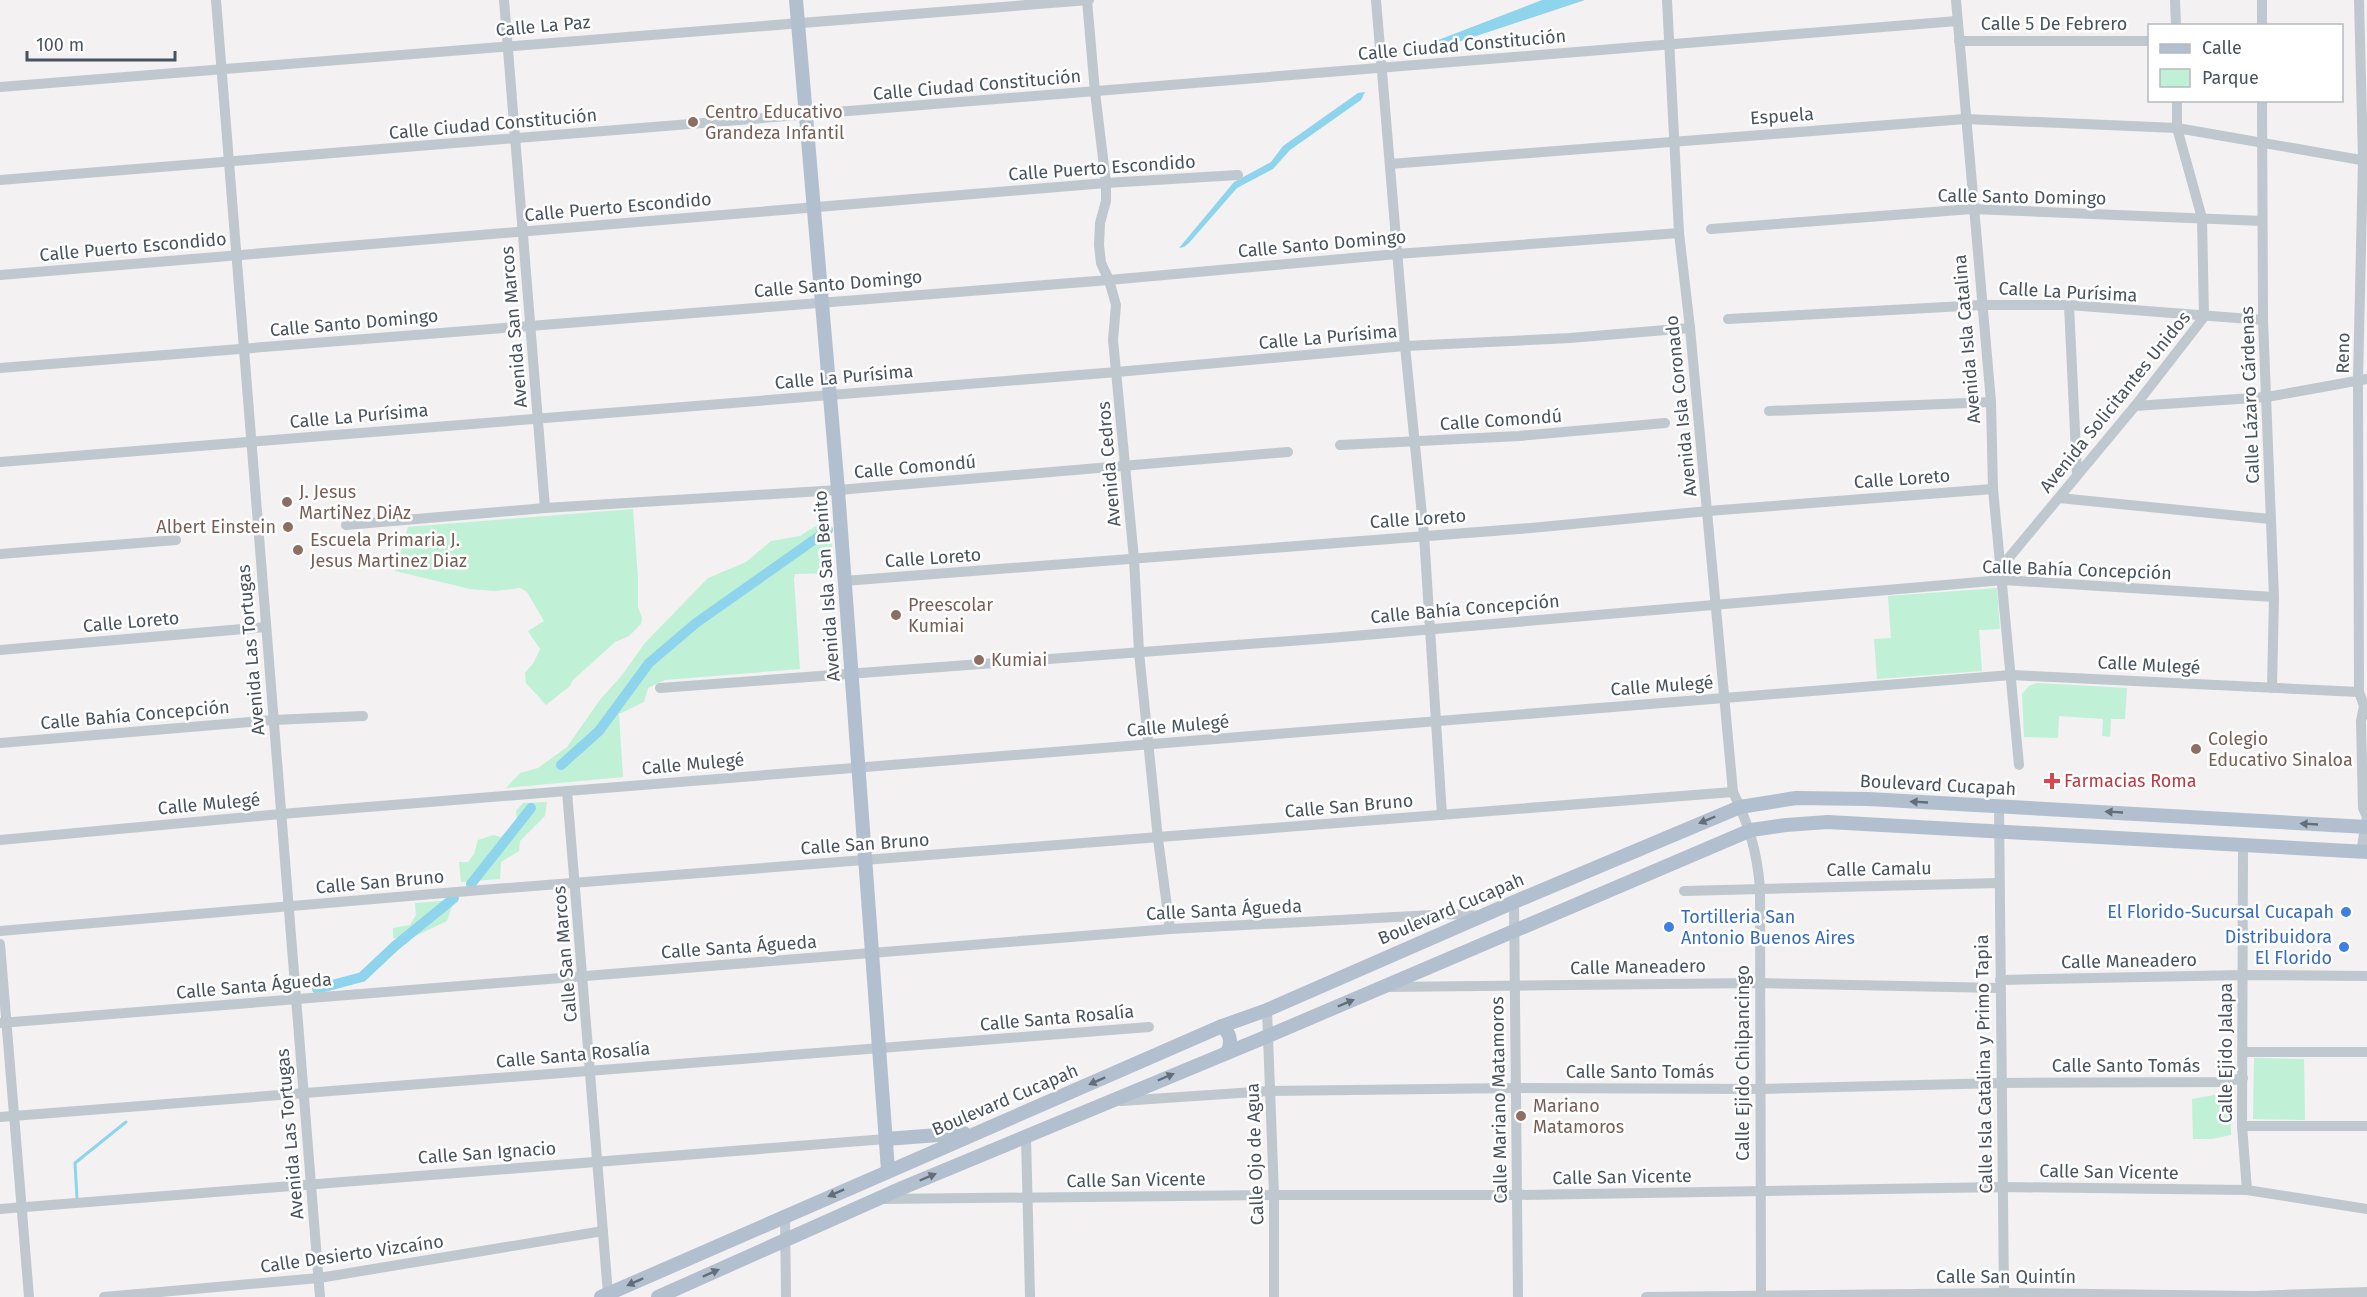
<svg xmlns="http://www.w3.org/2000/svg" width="2367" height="1297" viewBox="0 0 2367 1297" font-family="'Fira Sans',sans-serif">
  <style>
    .green { fill: #c0f0d5 }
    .water { fill: #8ed4ec }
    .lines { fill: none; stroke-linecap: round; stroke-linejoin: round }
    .stream { stroke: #8ed4ec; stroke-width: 3 }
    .canal { stroke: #8ed4ec; stroke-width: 10 }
    .minor { stroke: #bfc7cf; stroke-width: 10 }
    .major { stroke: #b1bfcf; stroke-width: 14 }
    .oneway { fill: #636e7a }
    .education-dot { fill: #8d6e63; stroke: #fff; stroke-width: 2 }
    .health-dot { fill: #e0444e; stroke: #fff; stroke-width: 2 }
    .shop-dot { fill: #3f7fe0; stroke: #fff; stroke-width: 2 }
    .labels { text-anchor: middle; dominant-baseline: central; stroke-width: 5; stroke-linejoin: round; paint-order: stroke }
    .street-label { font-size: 18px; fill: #49535e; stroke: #fff }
    .education-label { font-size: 18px; fill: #785e54; stroke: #fff; text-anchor: start }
    .health-label { font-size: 18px; fill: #be3a42; stroke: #fff; text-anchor: start }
    .shop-label { font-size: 18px; fill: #366cbe; stroke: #fff; text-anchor: end }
  </style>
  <rect width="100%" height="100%" fill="#f3f1f1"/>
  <g class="green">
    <polygon points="633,509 638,579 638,607 642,618 641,624 629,636 615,642 572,681 570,686 546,705 526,683 525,673 534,662 540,649 528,631 544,621 527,592 520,588 494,591 470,589 395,571 408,527"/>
    <polygon points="830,517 834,573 795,574 794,579 800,669 665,680 648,688 644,702 619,714 623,777 506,788 520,773 538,768 567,747 599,701 623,674 644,644 708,578 746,562 771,541 800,536"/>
    <polygon points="1997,588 2000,629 1979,630 1982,671 1877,679 1874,639 1891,638 1888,596"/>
    <polygon points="2037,683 2127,688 2125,719 2111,719 2110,737 2102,736 2103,719 2059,716 2058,738 2024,737 2022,694 2029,686"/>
    <polygon points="547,802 545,816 520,841 519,851 501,862 500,879 461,882 459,862 468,862 474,854 478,840 493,835 501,837 517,820 516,811 523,803"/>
    <polygon points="454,900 447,921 409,939 393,938 393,928 410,925 416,915 415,903"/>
    <polygon points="2254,1058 2304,1059 2305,1120 2253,1119"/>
    <polygon points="2231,1092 2231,1135 2212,1139 2193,1139 2192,1099"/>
  </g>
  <g class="water">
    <polygon points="1542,0 1585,0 1425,53 1413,54 1420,47"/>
    <polygon points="1365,92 1361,100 1290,150 1273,169 1237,188 1189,243 1184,247 1179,248 1234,182 1271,162 1283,146 1358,93"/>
  </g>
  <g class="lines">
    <polyline class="stream" points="77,1198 75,1163 126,1122"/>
    <g class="canal">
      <polyline points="561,765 599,731 649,663 696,623 828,530"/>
      <polyline points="471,884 531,808"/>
      <polyline points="317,989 362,977 395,946 454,898"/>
    </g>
    <g class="minor">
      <polyline points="216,0 320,1297"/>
      <polyline points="504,0 545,508"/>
      <polyline points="1087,0 1095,92 1106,183 1106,201 1100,223 1099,245 1101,263 1109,280 1116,305 1113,340 1134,559 1139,652 1158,839 1170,929"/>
      <polyline points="1376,0 1405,346 1424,535 1442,815"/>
      <path d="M1667,0L1679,233L1690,328L1733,792C1749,825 1757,851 1760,888L1761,1297"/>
      <polyline points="1956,0 1991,402 1993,489 2019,765"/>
      <polyline points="2175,0 2176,26"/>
      <polyline points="2359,0 2363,160 2358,379 2359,692 2367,714"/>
      <polyline points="2262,26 2262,0"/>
      <polyline points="1959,41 2150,41"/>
      <polyline points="0,87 1089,0"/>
      <polyline points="2262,100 2263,320 2274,597 2272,688"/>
      <polyline points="1390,164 1965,119 2177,128 2367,161"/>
      <polyline points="0,180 1957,21"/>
      <polyline points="1711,229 1972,209 2262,221"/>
      <polyline points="0,275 1106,183 1238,175"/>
      <polyline points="2069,305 2077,474"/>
      <polyline points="1728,319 1982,305 2069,305 2263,320"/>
      <polyline points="0,368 1109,280 1397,254 1679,233"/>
      <polyline points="2135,406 2267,397 2367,379"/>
      <polyline points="1769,411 1991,402"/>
      <polyline points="1340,445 1519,436 1665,423"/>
      <polyline points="0,462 1117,372 1405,346 1570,338 1690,328"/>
      <polyline points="2059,498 2270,519"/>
      <polyline points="346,525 545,508 838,490 1288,452"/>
      <polyline points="0,554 176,540"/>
      <polyline points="2002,566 2135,406 2204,317 2202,218 2177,128 2177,100"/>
      <polyline points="844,581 1531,528 1708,511 1993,489"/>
      <polyline points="0,650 266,627"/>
      <polyline points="660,688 1330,638 2003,580 2274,597"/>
      <polyline points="0,743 273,720 363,716"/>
      <polyline points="567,791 608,1294"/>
      <polyline points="1999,806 2004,1297"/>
      <polyline points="0,840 281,814 2011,675 2359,692"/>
      <polyline points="2243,845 2242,1126 2247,1190"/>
      <polyline points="2361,852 2367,817 2363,808 2361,721 2364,706"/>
      <polyline points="1684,891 1999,883"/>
      <polyline points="1514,902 1518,1297"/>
      <polyline points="0,931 444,893 1733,792"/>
      <polyline points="0,944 29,1297"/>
      <polyline points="2000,980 2243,975 2367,976"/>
      <polyline points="1387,987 1759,983 2000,988"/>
      <polyline points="1267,1010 1274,1195 1274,1297"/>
      <polyline points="0,1023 1170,929 1451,914 1481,916"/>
      <polyline points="2243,1052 2367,1052"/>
      <polyline points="1121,1101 1269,1091 1515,1088 1760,1089 2001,1083 2224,1082 2243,1078"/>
      <polyline points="0,1117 1149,1027"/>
      <polyline points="2242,1126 2367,1126"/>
      <polyline points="1026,1137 1030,1297"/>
      <polyline points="881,1199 1274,1195 1517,1195 2002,1187 2247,1190 2367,1209"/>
      <polyline points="0,1209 886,1139"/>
      <polyline points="785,1215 786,1297"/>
      <polyline points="104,1297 319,1278 603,1231"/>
      <polyline points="1646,1297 2004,1293 2254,1296 2367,1292"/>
    </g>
    <g class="major">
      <polyline points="796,0 838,490 888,1170"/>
      <path d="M1222,1026C1230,1034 1232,1040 1228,1051"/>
      <polyline points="886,1139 964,1133"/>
      <polyline points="601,1297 1222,1026 1267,1010 1514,902 1740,807 1796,798 1868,799 2367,827"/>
      <polyline points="658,1297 902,1188 1268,1036 1751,830 1786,825 1828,822 2367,852"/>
    </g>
  </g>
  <defs><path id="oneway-solid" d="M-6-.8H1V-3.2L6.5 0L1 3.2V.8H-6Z" transform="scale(1.5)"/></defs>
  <g class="oneway">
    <use href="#oneway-solid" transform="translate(1919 802) rotate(-177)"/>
    <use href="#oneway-solid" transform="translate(2114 812) rotate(-177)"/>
    <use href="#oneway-solid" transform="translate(1707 820) rotate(157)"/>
    <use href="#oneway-solid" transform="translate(2309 824) rotate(-177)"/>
    <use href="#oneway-solid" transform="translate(1346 1003) rotate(-23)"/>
    <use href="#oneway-solid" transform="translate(1166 1077) rotate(-23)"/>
    <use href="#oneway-solid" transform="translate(1097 1081) rotate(156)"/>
    <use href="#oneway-solid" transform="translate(928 1177) rotate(-23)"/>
    <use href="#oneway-solid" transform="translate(836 1193) rotate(156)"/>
    <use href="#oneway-solid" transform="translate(711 1273) rotate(-24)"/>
    <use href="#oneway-solid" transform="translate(635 1282) rotate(156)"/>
  </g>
  <g class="education-dot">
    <circle cx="693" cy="122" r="6"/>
    <circle cx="287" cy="502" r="6"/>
    <circle cx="288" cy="527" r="6"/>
    <circle cx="298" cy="550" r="6"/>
    <circle cx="896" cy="615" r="6"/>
    <circle cx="979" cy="660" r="6"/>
    <circle cx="2196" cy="749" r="6"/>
    <circle cx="1521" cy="1116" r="6"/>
  </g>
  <path class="health-dot" d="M2049 772h6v6h6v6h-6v6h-6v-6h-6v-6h6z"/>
  <g class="shop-dot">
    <circle cx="2346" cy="912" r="6"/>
    <circle cx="1669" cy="927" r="6"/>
    <circle cx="2344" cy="947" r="6"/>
  </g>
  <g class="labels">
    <g class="street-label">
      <text x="2054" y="24">Calle 5 De Febrero</text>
      <text transform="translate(543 26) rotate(-5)">Calle La Paz</text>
      <text transform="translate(1462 45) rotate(-5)">Calle Ciudad Constitución</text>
      <text transform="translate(977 85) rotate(-5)">Calle Ciudad Constitución</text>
      <text transform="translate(1782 116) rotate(-4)">Espuela</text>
      <text transform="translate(493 124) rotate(-5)">Calle Ciudad Constitución</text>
      <text transform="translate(1102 168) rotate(-4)">Calle Puerto Escondido</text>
      <text transform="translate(2022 197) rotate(1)">Calle Santo Domingo</text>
      <text transform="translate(618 207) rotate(-5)">Calle Puerto Escondido</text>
      <text transform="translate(1322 244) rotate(-5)">Calle Santo Domingo</text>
      <text transform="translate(133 247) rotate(-5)">Calle Puerto Escondido</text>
      <text transform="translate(838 284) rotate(-5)">Calle Santo Domingo</text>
      <text transform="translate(2068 292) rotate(3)">Calle La Purísima</text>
      <text transform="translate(354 323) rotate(-5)">Calle Santo Domingo</text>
      <text transform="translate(514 327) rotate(-95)">Avenida San Marcos</text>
      <text transform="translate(1328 337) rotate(-5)">Calle La Purísima</text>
      <text transform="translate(1967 339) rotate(-95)">Avenida Isla Catalina</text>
      <text transform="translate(2343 353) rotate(-89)">Reno</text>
      <text transform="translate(844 377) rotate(-5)">Calle La Purísima</text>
      <text transform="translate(2250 395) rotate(-92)">Calle Lázaro Cárdenas</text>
      <text transform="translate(2115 402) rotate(-51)">Avenida Solicitantes Unidos</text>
      <text transform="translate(1681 406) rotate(-96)">Avenida Isla Coronado</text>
      <text transform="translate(359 416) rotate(-5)">Calle La Purísima</text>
      <text transform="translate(1501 420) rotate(-4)">Calle Comondú</text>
      <text transform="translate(1109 464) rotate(-95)">Avenida Cedros</text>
      <text transform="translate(915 467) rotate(-5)">Calle Comondú</text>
      <text transform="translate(1902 479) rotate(-4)">Calle Loreto</text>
      <text transform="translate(1418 519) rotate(-4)">Calle Loreto</text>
      <text transform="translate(933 558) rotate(-4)">Calle Loreto</text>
      <text transform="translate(2077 570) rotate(2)">Calle Bahía Concepción</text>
      <text transform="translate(827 586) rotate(-94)">Avenida Isla San Benito</text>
      <text transform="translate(1465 609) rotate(-5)">Calle Bahía Concepción</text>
      <text transform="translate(131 622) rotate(-5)">Calle Loreto</text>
      <text transform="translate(251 650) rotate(-95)">Avenida Las Tortugas</text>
      <text transform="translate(2149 665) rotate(3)">Calle Mulegé</text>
      <text transform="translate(1662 686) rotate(-4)">Calle Mulegé</text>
      <text transform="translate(135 715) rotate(-5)">Calle Bahía Concepción</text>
      <text transform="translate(1178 726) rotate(-5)">Calle Mulegé</text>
      <text transform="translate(693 764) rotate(-5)">Calle Mulegé</text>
      <text transform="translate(1938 785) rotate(3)">Boulevard Cucapah</text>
      <text transform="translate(209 804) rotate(-5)">Calle Mulegé</text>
      <text transform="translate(1349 806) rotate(-5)">Calle San Bruno</text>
      <text transform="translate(865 844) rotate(-4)">Calle San Bruno</text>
      <text transform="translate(1879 869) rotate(-1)">Calle Camalu</text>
      <text transform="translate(380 882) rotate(-5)">Calle San Bruno</text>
      <text transform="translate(1451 909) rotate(-23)">Boulevard Cucapah</text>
      <text transform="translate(1224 910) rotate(-3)">Calle Santa Águeda</text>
      <text transform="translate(739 947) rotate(-4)">Calle Santa Águeda</text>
      <text transform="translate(565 954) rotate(-95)">Calle San Marcos</text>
      <text transform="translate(2129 961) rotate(-1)">Calle Maneadero</text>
      <text transform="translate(1638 967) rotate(-1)">Calle Maneadero</text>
      <text transform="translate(254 986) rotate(-5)">Calle Santa Águeda</text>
      <text transform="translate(1057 1018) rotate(-5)">Calle Santa Rosalía</text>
      <text transform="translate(2226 1053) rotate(-90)">Calle Ejido Jalapa</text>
      <text transform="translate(573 1055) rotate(-5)">Calle Santa Rosalía</text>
      <text transform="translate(1743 1063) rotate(-90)">Calle Ejido Chilpancingo</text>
      <text transform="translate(1984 1064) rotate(-91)">Calle Isla Catalina y Primo Tapia</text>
      <text x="2126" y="1066">Calle Santo Tomás</text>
      <text x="1640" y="1072">Calle Santo Tomás</text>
      <text transform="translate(1005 1100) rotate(-23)">Boulevard Cucapah</text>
      <text transform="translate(1499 1100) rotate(-91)">Calle Mariano Matamoros</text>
      <text transform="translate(290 1134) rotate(-95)">Avenida Las Tortugas</text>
      <text transform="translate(487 1153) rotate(-4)">Calle San Ignacio</text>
      <text transform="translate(1255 1154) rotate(-92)">Calle Ojo de Agua</text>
      <text transform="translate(2109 1172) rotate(1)">Calle San Vicente</text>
      <text transform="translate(1622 1177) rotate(-1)">Calle San Vicente</text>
      <text transform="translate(1136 1180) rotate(-1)">Calle San Vicente</text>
      <text transform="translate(352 1254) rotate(-8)">Calle Desierto Vizcaíno</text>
      <text x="2006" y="1277">Calle San Quintín</text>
    </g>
    <g class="education-label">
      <text x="705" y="112">Centro Educativo<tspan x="705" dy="21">Grandeza Infantil</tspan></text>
      <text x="299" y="492">J. Jesus<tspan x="299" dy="21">MartiNez DiAz</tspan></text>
      <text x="276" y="527" text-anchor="end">Albert Einstein</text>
      <text x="310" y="540">Escuela Primaria J.<tspan x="310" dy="21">Jesus Martinez Diaz</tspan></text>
      <text x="908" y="605">Preescolar<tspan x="908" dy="21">Kumiai</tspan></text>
      <text x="991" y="660">Kumiai</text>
      <text x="2208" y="739">Colegio<tspan x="2208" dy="21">Educativo Sinaloa</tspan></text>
      <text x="1533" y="1106">Mariano<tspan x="1533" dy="21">Matamoros</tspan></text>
    </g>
    <g class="health-label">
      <text x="2064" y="781">Farmacias Roma</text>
    </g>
    <g class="shop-label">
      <text x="2334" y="912">El Florido-Sucursal Cucapah</text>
      <text x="1681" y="917" text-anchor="start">Tortilleria San<tspan x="1681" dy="21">Antonio Buenos Aires</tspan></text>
      <text x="2332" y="937">Distribuidora<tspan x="2332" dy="21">El Florido</tspan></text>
    </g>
  </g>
  <rect x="2148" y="24" width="195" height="78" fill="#ffffff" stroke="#b6babf" stroke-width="1.5"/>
  <rect x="2160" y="44" width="30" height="9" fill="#b1bfcf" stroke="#b6babf" stroke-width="1.5"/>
  <text x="2202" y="54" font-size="18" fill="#49535e">Calle</text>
  <rect x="2160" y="69" width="30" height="18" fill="#c0f0d5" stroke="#b6babf" stroke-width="1.5"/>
  <text x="2202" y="84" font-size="18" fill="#49535e">Parque</text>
  <path d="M27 51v9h148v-9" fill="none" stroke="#49535e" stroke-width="3"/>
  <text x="36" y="51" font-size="18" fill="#49535e" stroke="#ffffff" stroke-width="4.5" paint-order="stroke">100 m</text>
</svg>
